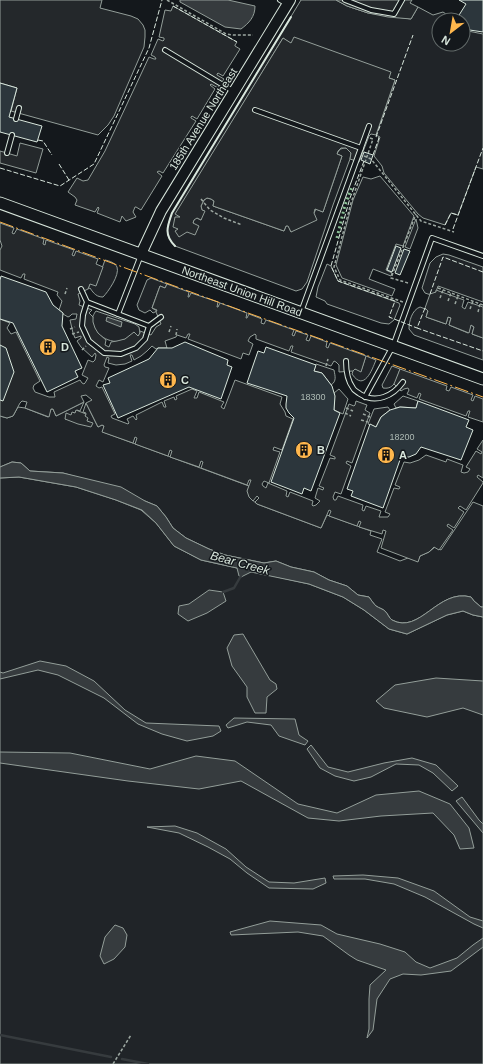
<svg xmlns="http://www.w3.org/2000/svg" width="483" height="1064" viewBox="0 0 483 1064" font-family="Arial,sans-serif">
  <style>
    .green { fill: #202428; stroke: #939e99 }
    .parking { fill: #24282b; stroke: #939e99 }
    .water { fill: #363b3e; stroke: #939e99 }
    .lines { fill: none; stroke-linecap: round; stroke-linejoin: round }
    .stream { stroke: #363b3e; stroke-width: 2.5 }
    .building { fill: #2c363c; stroke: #d8e6dc }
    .service-casing { stroke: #d8e6dc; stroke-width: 6 }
    .tertiary-casing { stroke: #d8e6dc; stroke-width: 12 }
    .secondary-casing { stroke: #d8e6dc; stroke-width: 13 }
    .path { stroke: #9da8a2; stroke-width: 1.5; stroke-dasharray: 3 2; stroke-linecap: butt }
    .service { stroke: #14181c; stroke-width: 4 }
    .tertiary { stroke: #14181c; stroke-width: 10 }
    .secondary { stroke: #14181c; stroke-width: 11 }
    .hedge { stroke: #8ac095; stroke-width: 3; stroke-dasharray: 2 3; stroke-linecap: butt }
    .fence { stroke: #d8e6dc; stroke-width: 1; stroke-dasharray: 5 2; stroke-linecap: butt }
    .wall { stroke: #d8e6dc; stroke-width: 2 }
    .power { stroke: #ffb74d; stroke-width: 1; stroke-dasharray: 14 3 2 3; stroke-linecap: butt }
    .labels { text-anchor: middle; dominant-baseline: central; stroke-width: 3; stroke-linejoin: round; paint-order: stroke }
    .number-label { font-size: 9px; fill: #adbab4 }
    .street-label { font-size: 11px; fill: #d8e6dc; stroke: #14181c }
    .poi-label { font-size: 11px; font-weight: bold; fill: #d8e6dc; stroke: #14181c; text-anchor: start }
    .water-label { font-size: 12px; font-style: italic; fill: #d8e6dc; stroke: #14181c }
  </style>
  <rect width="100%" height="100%" fill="#14181c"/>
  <g class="green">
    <path d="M301,0H336L347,6L368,13L411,19L418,7L433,15L443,12L449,16L450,20H439V44H463V30L483,34V169L476,167L458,215L451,213L445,225L423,218L418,214L384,173L382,166L374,156L380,137L376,135L395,80L290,43L283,38L176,214L180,217L178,228V229L193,224L194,219L197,218L201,220L202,210L201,206L204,200L207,198L211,199L214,201L213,206L284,231L286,226L288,225L291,232L314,213L316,209L323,212L342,156L337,154C339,149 342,148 346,148L351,153L350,159L333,205L307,282L302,289L296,291L175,246C164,235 167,227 172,213Z"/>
    <polygon points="380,176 414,216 403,246 396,244 386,270 392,273 391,276 373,269 369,279 395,289 392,296 342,278 336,265 353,200 363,177 371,179"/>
    <polygon points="416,219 418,228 410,249 405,247"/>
    <polygon points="443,254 449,255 483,267 483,302 438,286 436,292 431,295 425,293 422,288 430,263 436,257"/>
    <path d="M105,260C110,261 115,263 117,267C120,275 108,292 103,297C97,297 94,294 90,288L88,289L90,283L96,285Z"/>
    <polygon points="327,264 331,266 338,281 399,303 400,305 394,320 389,324 381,323 327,304 325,301 316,297 318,287"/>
    <polygon points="151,278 167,284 165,288 160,286 152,308 157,311 153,313 150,310 145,313 139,310 137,305 147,280"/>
    <path d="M420,307L428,310L426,317L446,324L448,317L451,318L449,325L468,333L471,325L474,327L472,334L483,338V360L414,335L409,329C409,321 412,310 420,307Z"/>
    <path d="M96,311L135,324L139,327L140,333L139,335L138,336L134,332C130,336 127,339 121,341C108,344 89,332 93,316C94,314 95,312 96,311Z"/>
    <path d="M366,356L376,360C372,370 364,392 352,374L353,371L355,369L361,371Z"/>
    <path d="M316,364L334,370C335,376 337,381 331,385L322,373L314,371Z"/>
    <path d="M392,366L400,369C397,378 395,390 383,388L382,385Z"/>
    <polygon points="339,389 348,399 343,414 334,410 334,393"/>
    <polygon points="403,396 418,401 416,408 400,407 396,408 394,404"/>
    <path d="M84,402L80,411L77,410L75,413L65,419L87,421L85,417L86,413L83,412L86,403L98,427L102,425L104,426L103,432L249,486C246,495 251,499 257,504L321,528L327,515L371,531L370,535L382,539L377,552L400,561L408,558L418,561L420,556L429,552L435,547L441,550L473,502L483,506V607H481L474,601L471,597C438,588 420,635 392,620C389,618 388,614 385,611C383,609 379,608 376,606C374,604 371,600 369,597L358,595L347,586L329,580L314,572L291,567L276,561L264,563L225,555L209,549L186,538L173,528L166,517L157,506L145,501L77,477L63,473L30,471L21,463L12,462L0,467V416L7,418L13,416L18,407L25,408L48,417L51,409H53L56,416Z"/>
    <polygon points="388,407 390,410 381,417 376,427 368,424 374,409"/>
    <polygon points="19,477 76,487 116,500 141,510 156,523 174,546 201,560 309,584 343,597 364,610 389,629 407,634 447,615 463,611 473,615 483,617 483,1064 0,1064 0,478"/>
  </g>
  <g class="parking">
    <polygon points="0,0 102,0 100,8 131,16 138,19 143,25 145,30 145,37 144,47 114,116 108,125 98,135 11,111 17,88 0,83"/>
    <polygon points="336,0 412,0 410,3 418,7 411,19 388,17 368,13 347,6"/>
    <polygon points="173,6 237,42 235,45 235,46 240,49 223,76 218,73 217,74 217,75 224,79 218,88 211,84 210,85 215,89 197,119 192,116 191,117 191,118 196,121 163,173 159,171 157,172 162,176 141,210 136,207 135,207 133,212 136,217 126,221 122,216 120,222 97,213 99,208 98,207 95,212 75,205 77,200 75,197 68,192 77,178 83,181 88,180 105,151 149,57 154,59 156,59 155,57 151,55 158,39 163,41 164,40 164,38 159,37 165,10 171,11"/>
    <polygon points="294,37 391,72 389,78 395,80 376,135 371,134 369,136 359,162 350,159 351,153 346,148 341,148 338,151 337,154 342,156 323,212 315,209 314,213 317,220 291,232 288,226 286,226 284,231 213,206 214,201 211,199 207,198 204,200 201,206 202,210 205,211 201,220 197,218 194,220 193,223 199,226 195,235 187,232 179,237 175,231 178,229 173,227 175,217 180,217 175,214 283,38 291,43"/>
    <polygon points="20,143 43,149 36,173 0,163 0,151 17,156"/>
    <polygon points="0,223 14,228 12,233 14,234 17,229 44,239 43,244 45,245 46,240 74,250 72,255 74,256 76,251 98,259 96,264 103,267 96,286 90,284 88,289 78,294 80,301 79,305 92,310 89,313 93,317 93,322 95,328 98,333 106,340 105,345 109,347 111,342 117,341 125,339 134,332 138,336 140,333 140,331 151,335 156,327 161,324 156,312 157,310 152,308 160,286 165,288 167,284 189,292 188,297 189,297 191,293 218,302 217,307 218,307 220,303 247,313 246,318 247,318 249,314 262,319 261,323 264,324 266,320 294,330 292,335 294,336 296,331 308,335 306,340 309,341 311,336 327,342 326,347 328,348 330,343 366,356 361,372 355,369 353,371 339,372 339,365 336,362 334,361 331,366 291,352 293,346 291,346 289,351 256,339 256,335 255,334 250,337 248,341 253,344 249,355 243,353 241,359 188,339 190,334 188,334 186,338 177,335 176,337 165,341 167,348 158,348 156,349 152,346 147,351 141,356 134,360 132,355 130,355 132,361 125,364 116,365 108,363 109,358 107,357 104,365 105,367 109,368 103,382 99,380 96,386 99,388 102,387 115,414 111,416 112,418 128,424 129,423 127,419 133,416 136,420 137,419 136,415 162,402 164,407 166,407 164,401 174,397 175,400 177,399 176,396 192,389 197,391 194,398 197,398 199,392 224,402 221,407 224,409 235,380 282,397 280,404 285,412 286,416 293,419 282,450 274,447 273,450 280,452 269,483 264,481 262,484 263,486 266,488 268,483 287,491 286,496 288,497 290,492 313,501 312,505 313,506 316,505 320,501 315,498 318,488 323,490 323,489 324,488 319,486 330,458 335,459 335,457 330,455 349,404 354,406 355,405 356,401 367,405 365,410 370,413 352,463 347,461 346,463 351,466 341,494 335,492 333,497 334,500 336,500 338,496 363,505 362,510 364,511 366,506 381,511 379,517 388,517 390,514 385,512 394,488 399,489 400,487 395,485 404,462 410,463 419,460 426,455 446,462 447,459 463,465 461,472 464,473 468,472 470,469 466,467 476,451 481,454 482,452 477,449 483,440 483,478 478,475 477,477 483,482 483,483 466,510 460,506 458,508 464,512 454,528 448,524 447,526 453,530 439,550 434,547 429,552 420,556 418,562 381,548 386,531 383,530 382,534 359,527 361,522 359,521 357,526 329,516 331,511 329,510 321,528 257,504 255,502 259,498 257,496 253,501 249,497 247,491 251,480 249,480 247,485 201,468 203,462 201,461 199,467 170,457 172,451 170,450 168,456 135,444 137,438 135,437 133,443 102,432 104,426 102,425 98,427 86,403 92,400 86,395 81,396 84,402 56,416 53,409 51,409 49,417 25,408 27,402 22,401 20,403 13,416 7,418 0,416 0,319 10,323 7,328 11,334 16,332 40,381 34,385 33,388 35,392 49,397 55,397 54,392 80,380 82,383 84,384 85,383 88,378 82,375 88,360 93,362 95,360 96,355 95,353 92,357 81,347 77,341 81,338 81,336 75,338 73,333 70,320 76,319 77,314 72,314 70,316 68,317 63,314 63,313 59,310 62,301 57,295 58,292 24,279 25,274 23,274 21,278 0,270 0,250 2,246 0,240"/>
    <polygon points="436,290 464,300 462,307 465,309 468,302 483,307 483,338 472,334 474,327 471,325 469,333 449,325 451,318 448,317 446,324 426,317 428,311 425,308 430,294 436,292"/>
    <polygon points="400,369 447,386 446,390 449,391 451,387 473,395 471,400 473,401 475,396 483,399 483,422 468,417 470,411 468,411 466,416 419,399 421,394 419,393 417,398 407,394 409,390 408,388 404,389 401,391 394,384"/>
    <polygon points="76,410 86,414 85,416 88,418 87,421 93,423 91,427 78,424 65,419 66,413 71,415 72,412 75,413"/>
  </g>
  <g class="water">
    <path d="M180,0H228L255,6C255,17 249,23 241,29L225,27L180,2Z"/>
    <polygon points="107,317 122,322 121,327 106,321"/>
    <path d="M12,462L21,463L30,471L63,473L121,487L145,501L157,506L166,517L173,528L186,538L209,549L225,555L264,563L276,561L291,567L314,572L329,580L347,586L358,595L369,597C371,600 374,604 376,606C379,608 383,609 385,611C388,614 389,618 392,620C420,635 438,588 471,597L474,601L481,607H483V617L473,615L463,611L447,615L407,634L389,629L364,610L343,597L309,584L251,572L241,577L239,576L237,568L201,560L174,546L156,523L142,510L116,500L76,487L19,477L0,478V467Z"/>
    <polygon points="209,590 223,592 226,601 207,613 188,621 178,614 179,606 189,604"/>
    <polygon points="243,634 270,680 276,684 277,689 267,697 266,713 255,713 247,697 247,687 232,666 227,648 234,635"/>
    <polygon points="40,661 66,666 94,681 125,710 146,723 219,726 221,731 213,736 187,741 162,734 138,724 104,698 58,675 38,670 0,679 0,672 3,673"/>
    <polygon points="436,678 483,681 483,715 463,708 427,717 384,708 376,701 395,685"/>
    <polygon points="234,718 295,719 299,735 308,741 305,745 279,736 271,725 247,722 228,728 226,725"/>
    <polygon points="311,745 328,767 348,772 384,763 412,758 436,765 458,786 452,791 433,773 419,765 396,764 371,777 354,781 335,776 320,768 307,749"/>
    <polygon points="0,752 70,753 150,769 196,756 235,761 298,804 337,813 376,795 419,791 450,804 469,828 474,848 460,849 454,835 433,813 381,816 339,821 308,818 241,781 199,789 128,781 0,763"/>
    <polygon points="462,797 479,820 483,824 483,833 456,801"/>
    <polygon points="175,826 197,833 226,849 246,867 269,882 294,883 325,878 326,883 313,889 269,888 247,873 230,859 208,847 179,833 147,827"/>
    <polygon points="363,875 398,878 434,891 470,917 483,921 483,928 474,924 425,897 394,884 365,879 334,879 333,876"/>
    <polygon points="270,921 321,925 337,934 380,944 405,952 416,962 430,968 457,958 473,945 483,938 483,947 451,971 421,975 403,974 390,979 377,999 373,1030 367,1038 369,1029 369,999 370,985 386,970 357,960 349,955 323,936 298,932 231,935 230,932"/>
    <polygon points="115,925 123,928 127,935 125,947 114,959 104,964 100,956 105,937"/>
  </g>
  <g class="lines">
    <g class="stream">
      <polyline points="223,592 234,588 242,574"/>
      <polyline points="0,1035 111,1057"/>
      <polyline points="122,1059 148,1064"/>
    </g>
  </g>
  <g class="building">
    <polygon points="459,0 483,0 483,32 463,29 463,20 456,20 466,4"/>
    <polygon points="0,83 17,88 9,117 42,126 37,142 0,132"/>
    <polygon points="364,152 373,155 370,164 361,160"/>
    <polygon points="396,246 401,248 392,272 387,270"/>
    <polygon points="404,249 410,251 400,275 395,273"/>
    <polygon points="1,276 46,292 53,305 63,313 62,326 82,368 75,371 78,377 47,392 13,323 0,319 0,280"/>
    <polygon points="185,342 228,360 227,365 232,367 221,399 189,387 118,418 103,385 110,383 108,378 149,359 158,348 172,348"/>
    <polygon points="0,345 6,348 14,372 3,401 0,400"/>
    <polygon points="266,347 316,365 314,371 322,373 332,386 335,396 334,410 340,413 311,491 304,488 302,494 271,482 294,418 289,413 286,408 286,404 287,396 247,383 258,351 264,353"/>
    <polygon points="418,401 469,420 466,427 473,430 461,460 421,447 416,454 409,457 401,457 383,508 351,496 353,491 347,489 370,424 376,427 381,417 390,410 400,407 416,408"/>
  </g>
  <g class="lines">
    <defs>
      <g id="service">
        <polyline points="280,0 287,4"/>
        <polyline points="345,0 371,10 394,14 402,0"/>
        <polyline points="165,50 233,91"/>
        <polyline points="255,110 361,148"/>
        <polyline points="16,119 19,108"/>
        <polyline points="7,153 12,135"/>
        <polyline points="81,289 87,302 149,326"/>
        <polyline points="87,302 83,315 82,326 89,341 104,353 121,354 136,348 145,339 149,326 161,317"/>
        <polyline points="301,312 369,126"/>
        <polyline points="118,314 141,255"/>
        <path d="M346,361C346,370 347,380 353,388C354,391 358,392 360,394C376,404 393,396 403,382"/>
        <polyline points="365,397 393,346 432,238 483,256"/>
      </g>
      <polyline id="tertiary" points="141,254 161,211 290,0"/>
      <polyline id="secondary" points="0,203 483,379"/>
    </defs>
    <use href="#service" class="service-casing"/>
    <use href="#tertiary" class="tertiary-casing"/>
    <use href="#secondary" class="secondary-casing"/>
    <g class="path">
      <polyline points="167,0 226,34 233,35 253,35"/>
      <polyline points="370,138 373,139 351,203 334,267 340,280 403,302"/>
      <polyline points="364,156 371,159 421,221 454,232"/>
      <polyline points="201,199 210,210 224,218 242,225"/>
      <polyline points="408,283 391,278 416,214"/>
      <polyline points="438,288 483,305"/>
      <polyline points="65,294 67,288"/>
      <polyline points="440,298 443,290"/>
      <polyline points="448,301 451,293"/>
      <polyline points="455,304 458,296"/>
      <polyline points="470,309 473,301"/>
      <polyline points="478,312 480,304"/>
      <polyline points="70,329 75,327"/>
      <polyline points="169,332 171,326"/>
      <polyline points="72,334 79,332"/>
      <polyline points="176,335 177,329"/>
      <polyline points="82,350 86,346"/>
      <polyline points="326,366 328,359"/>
      <polyline points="346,408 353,411"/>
      <polyline points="345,413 351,416"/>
      <polyline points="363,414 370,417"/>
      <polyline points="361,420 368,422"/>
      <polyline points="113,1064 131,1035"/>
    </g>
    <use href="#service" class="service"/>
    <use href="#tertiary" class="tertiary"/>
    <use href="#secondary" class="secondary"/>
    <polyline class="hedge" points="337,238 345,205 352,187"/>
    <g class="fence">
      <polyline points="173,6 237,42"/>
      <polyline points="38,140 43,141 52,155"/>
      <polyline points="373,155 379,138 376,137 413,35"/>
      <polyline points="364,161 350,198 331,266 338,281 395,301 389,317 417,328"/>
      <polyline points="59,164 69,180"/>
      <polyline points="0,168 60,186 94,164 149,48 162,0"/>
      <polyline points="445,225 451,213 458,215"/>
      <polyline points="453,229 483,148"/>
      <polyline points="430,294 443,257 483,272"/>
      <polyline points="425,308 417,328 483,351"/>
    </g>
    <path class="wall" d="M175,246C164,235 167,227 172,213L291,17"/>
    <polyline class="power" points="0,222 248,313 483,397"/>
  </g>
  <defs>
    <symbol id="building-disc" viewBox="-11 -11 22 22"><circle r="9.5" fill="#ffb74d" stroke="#14181c"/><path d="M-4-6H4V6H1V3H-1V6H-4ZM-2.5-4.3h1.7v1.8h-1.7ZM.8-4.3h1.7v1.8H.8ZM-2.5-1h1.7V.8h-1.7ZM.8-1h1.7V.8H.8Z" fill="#111"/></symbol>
  </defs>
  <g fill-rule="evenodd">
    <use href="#building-disc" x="38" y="337" width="20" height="20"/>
    <use href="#building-disc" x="158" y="370" width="20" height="20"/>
    <use href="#building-disc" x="294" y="440" width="20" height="20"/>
    <use href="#building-disc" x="376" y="445" width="20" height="20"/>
  </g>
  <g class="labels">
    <g class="number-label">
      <text x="313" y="397">18300</text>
      <text x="402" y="437">18200</text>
    </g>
    <g class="street-label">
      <text transform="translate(203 119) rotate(-58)">185th Avenue Northeast</text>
      <text transform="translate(242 291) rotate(20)">Northeast Union Hill Road</text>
    </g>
    <g class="poi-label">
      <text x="61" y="347">D</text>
      <text x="181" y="380">C</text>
      <text x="317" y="450">B</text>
      <text x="399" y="455">A</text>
    </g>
    <g class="water-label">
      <text transform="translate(240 563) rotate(15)">Bear Creek</text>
    </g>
  </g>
  <g transform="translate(451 32) rotate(211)"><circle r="19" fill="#14181c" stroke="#626a69"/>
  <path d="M0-3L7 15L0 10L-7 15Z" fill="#ffb74d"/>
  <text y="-6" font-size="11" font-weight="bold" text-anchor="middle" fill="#d8e6dc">N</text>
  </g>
</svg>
